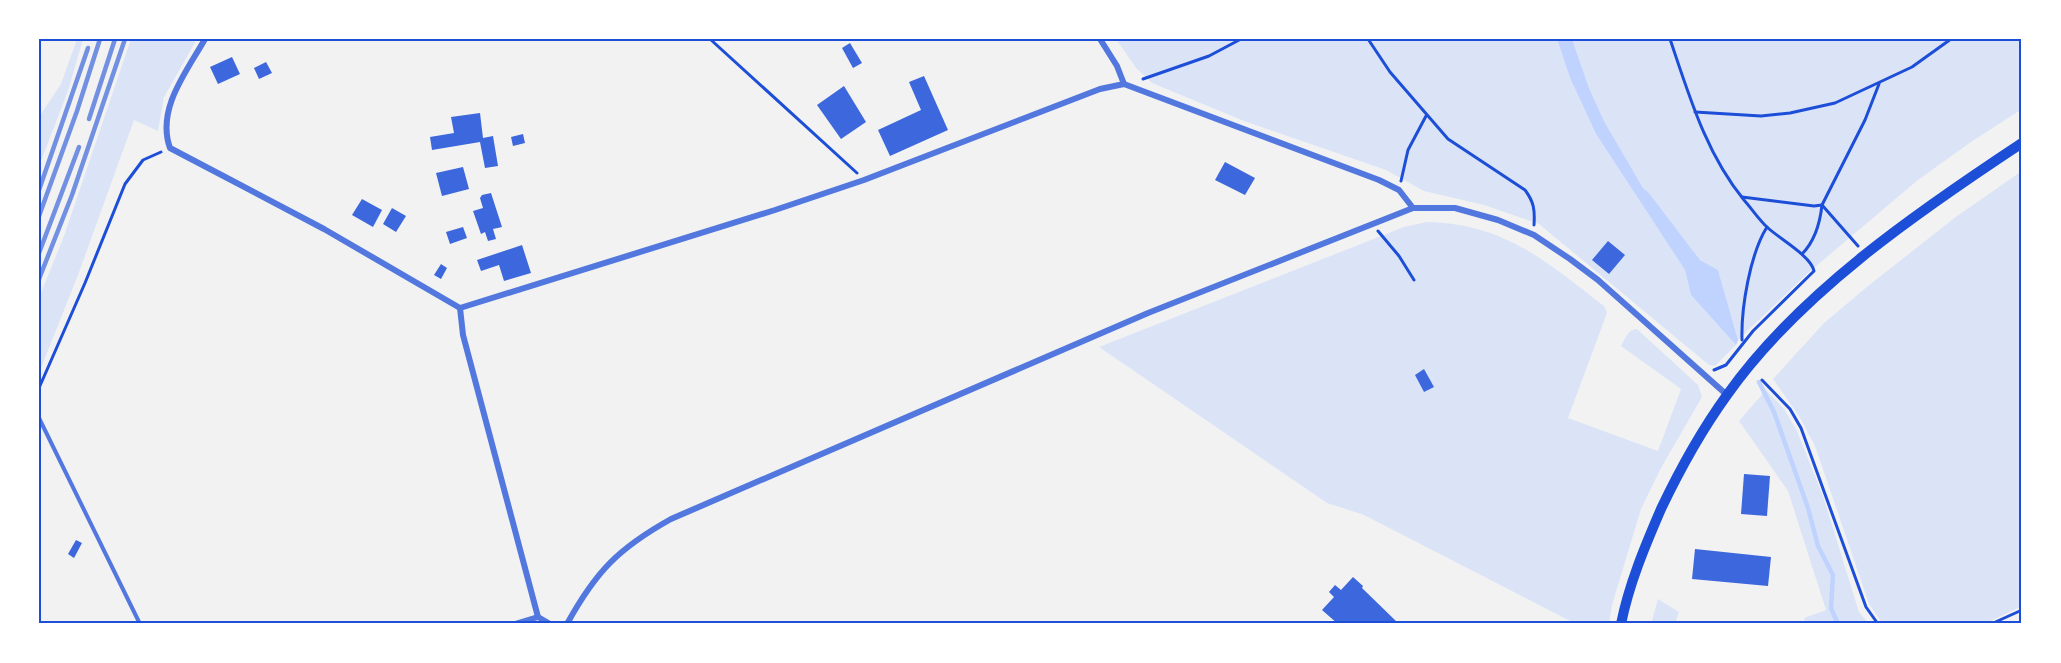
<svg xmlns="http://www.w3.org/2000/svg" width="2061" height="663" viewBox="0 0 2061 663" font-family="Inter,sans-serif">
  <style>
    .green { fill: #dbe4f7 }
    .water { fill: #bfd3fe }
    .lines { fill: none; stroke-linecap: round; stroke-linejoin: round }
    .stream { stroke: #bfd3fe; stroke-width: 4.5 }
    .building { fill: #3d67dc }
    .path { stroke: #1d4ed8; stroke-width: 3 }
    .service { stroke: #5277de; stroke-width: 4 }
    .minor { stroke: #5277de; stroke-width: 6 }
    .secondary { stroke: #1d4ed8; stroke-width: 10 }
    .rail { stroke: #7290e2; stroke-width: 4.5 }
    .neatline { fill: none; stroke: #1d4ed8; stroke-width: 2 }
  </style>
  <rect width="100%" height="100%" fill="#f2f2f2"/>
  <g class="green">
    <polygon points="77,39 83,39 68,91 39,166 39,117 61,84"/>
    <polygon points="131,39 197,39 164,97 158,131 134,120 78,275 39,373 39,298 64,236"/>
    <polygon points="1116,39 1557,39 1570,78 1596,134 1685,270 1691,295 1736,345 1715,366 1709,365 1539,224 1484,205 1424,191 1386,170 1244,121 1152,83 1136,68"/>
    <polygon points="1572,39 2022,39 2022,109 1971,142 1918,180 1809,272 1738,340 1718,270 1700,260 1649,193 1643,188 1604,121 1589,88"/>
    <polygon points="2022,171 2022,606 1984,624 1883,624 1869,604 1815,446 1799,416 1773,379 1824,323 1868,286 1957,216"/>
    <path d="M1427,222C1506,224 1545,261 1604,306L1607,313L1568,418L1658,451L1681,389L1621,346C1625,339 1628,329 1637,329L1698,385L1702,397L1661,468L1641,509L1612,605L1609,624H1576L1364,515L1327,503L1099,347L1404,227Z"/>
    <polygon points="1766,390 1784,409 1797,431 1823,496 1859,612 1869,624 1806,624 1804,618 1826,610 1788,491 1739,421"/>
    <polygon points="1658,599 1679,612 1675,624 1651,624"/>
  </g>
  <polygon class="water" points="1557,39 1572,39 1589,88 1604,121 1643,188 1649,193 1700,260 1718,270 1738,340 1736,345 1691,295 1685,270 1596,134 1570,78"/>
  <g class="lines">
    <polyline class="stream" points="1759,382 1774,412 1808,508 1818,546 1833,575 1831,608 1838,624"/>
  </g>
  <g class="building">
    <polygon points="850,43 862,63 853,68 842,48"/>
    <polygon points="232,57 240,74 218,84 210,67"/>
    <polygon points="266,62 272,73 259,79 254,68"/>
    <polygon points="924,76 948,130 890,156 878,130 921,110 909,82"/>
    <polygon points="844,86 866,122 841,139 817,105"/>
    <polygon points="480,113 483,138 493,136 498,166 485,168 480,142 432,150 430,137 454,133 451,117"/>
    <polygon points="523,134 525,143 513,146 511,137"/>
    <polygon points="1225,162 1255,178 1245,195 1215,180"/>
    <polygon points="463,167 469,189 442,196 436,173"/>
    <polygon points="491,193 502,227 493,229 496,239 488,241 485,232 481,234 473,211 483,208 480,198 482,195"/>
    <polygon points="362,199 382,210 373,227 352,215"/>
    <polygon points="392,208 406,216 396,232 383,224"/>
    <polygon points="463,227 467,238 450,244 446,232"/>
    <polygon points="1608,241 1625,255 1609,274 1592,260"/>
    <polygon points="522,245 531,273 504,281 499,265 481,271 477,260"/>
    <polygon points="441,264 447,268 441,279 434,275"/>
    <polygon points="1424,369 1434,387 1424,392 1415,375"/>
    <polygon points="1744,474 1770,476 1767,516 1741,514"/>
    <polygon points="76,540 82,543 74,558 68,554"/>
    <polygon points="1695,549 1771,557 1768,586 1692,579"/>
    <polygon points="1353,577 1363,586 1362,588 1398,623 1397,624 1338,624 1322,610 1334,597 1329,592 1335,585 1341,590"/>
  </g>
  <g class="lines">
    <g class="path">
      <polyline points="710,39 857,173"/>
      <path d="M1368,39L1390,72L1448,139L1525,190C1534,202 1535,210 1534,225"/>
      <path d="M1670,39C1689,95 1706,154 1744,200C1752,209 1759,220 1768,228C1780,239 1811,256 1814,271L1753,331L1726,365L1714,370"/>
      <polyline points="1143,79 1209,56 1241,39"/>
      <polyline points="1695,112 1761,116 1790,113 1835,103 1912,67 1951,39"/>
      <polyline points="1401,181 1408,150 1426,116"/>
      <polyline points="1742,197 1814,206 1822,205 1858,246"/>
      <polyline points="1378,231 1399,256 1414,280"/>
      <path d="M1802,254C1815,241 1820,223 1822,205L1865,120L1879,84"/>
      <path d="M1742,340C1741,308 1750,254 1767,227"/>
      <polyline points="1762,380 1790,409 1801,428 1866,607 1878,624"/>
      <polyline points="39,388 85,283 125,184 143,160 161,152"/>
      <polyline points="1991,624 2022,610"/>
    </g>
    <polyline class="service" points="39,418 140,624"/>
    <g class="minor">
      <path d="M205,39C187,71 156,109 170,148L324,229L460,308"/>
      <polyline points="1100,39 1117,66 1124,84"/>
      <polyline points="460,308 775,210 864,180 1100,89 1124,84 1379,180 1399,190 1413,208"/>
      <polyline points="460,308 463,335 538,617"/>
      <polyline points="515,624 538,617 550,624"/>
      <path d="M567,624C596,571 619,548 671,519L1148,313L1413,208H1455L1498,220L1534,235L1570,259L1598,280L1727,395"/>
    </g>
    <path class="secondary" d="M1621,624C1629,584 1645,546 1661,509C1680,469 1701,431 1727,395C1799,293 1919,211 2022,143"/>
    <g class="rail">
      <polyline points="89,119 115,39"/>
      <polyline points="39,190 88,48"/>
      <polyline points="39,216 77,111 100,39"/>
      <polyline points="39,253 79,147"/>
      <polyline points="39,279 72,195 125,39"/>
    </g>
  </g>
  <rect width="2061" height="663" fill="none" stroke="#ffffff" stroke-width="81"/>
  <rect x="40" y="40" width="1980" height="582" class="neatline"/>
</svg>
